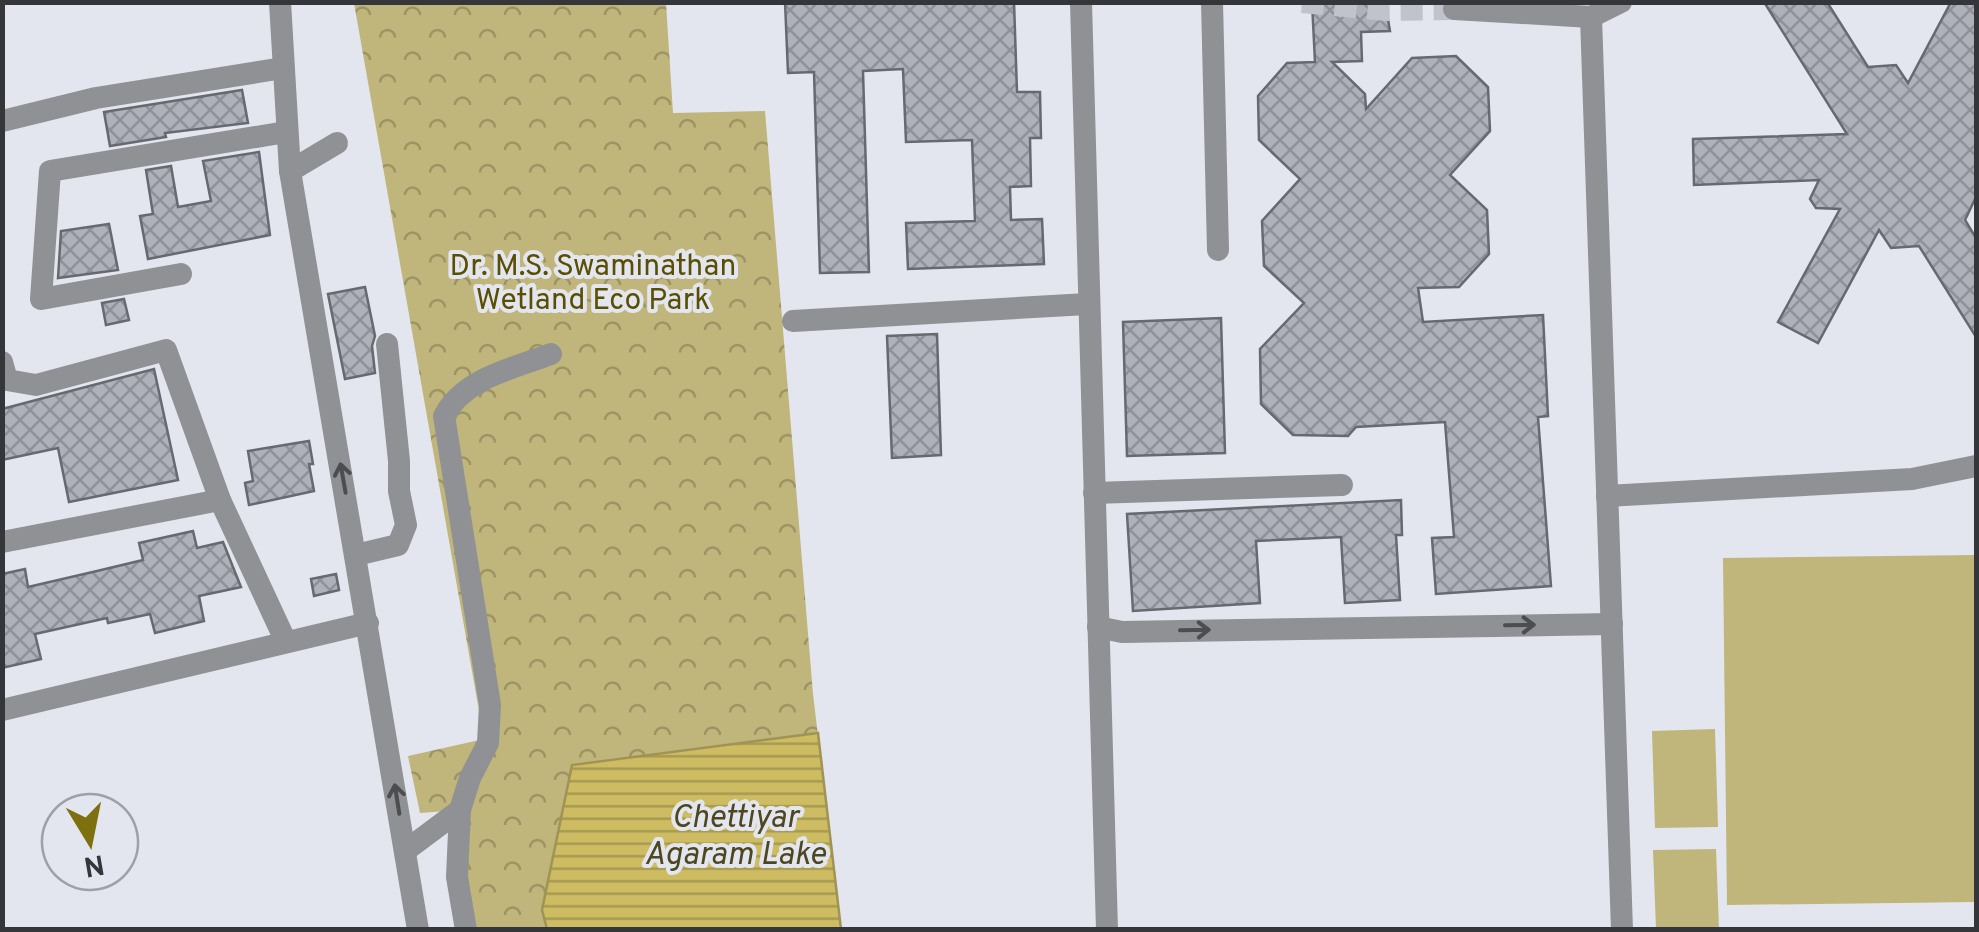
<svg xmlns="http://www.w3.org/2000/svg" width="1979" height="932" viewBox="0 0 1979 932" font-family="Overpass,sans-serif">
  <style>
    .park { fill: url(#park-crowns) }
    .pitch { fill: #c0b57a }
    .water { fill: url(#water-rules); stroke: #9f9455; stroke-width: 2.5 }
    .building { fill: url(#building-cross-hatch); stroke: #676971; stroke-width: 2.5 }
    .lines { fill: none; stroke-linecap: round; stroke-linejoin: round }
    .minor-tunnel { stroke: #c0c3cb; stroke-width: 22; stroke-dasharray: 22 11; stroke-linecap: butt }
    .minor { stroke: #909194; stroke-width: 22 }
    .oneway { stroke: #4c4d50 }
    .labels { text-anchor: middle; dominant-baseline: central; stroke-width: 8; stroke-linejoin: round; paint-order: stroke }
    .park-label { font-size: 30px; fill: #5a4e02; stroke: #e3e6ef }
    .water-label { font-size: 32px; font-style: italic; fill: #4d461f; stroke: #e3e6ef }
  </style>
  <defs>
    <pattern id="park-crowns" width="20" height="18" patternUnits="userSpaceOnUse" patternTransform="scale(2.5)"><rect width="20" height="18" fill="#c0b57a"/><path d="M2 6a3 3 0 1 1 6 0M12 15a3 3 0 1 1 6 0" fill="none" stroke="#9d9465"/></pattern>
    <pattern id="water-rules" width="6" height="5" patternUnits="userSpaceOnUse" patternTransform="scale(2.5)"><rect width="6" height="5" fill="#cdbc61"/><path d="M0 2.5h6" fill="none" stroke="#a79a51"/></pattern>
    <pattern id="building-cross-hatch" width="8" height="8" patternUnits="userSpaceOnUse" patternTransform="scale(2.5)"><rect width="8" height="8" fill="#aeb1b9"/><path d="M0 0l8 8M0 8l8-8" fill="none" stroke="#8e9197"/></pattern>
  </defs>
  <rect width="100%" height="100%" fill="#e3e6ef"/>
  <polygon class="park" points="354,3 666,3 673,113 765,111 813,694 841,929 466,929 459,810 420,813 408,756 484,739"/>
  <g class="pitch">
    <polygon points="1976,555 1976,902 1727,905 1723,558"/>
    <polygon points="1715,729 1718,827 1655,828 1652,731"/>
    <polygon points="1716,849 1719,929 1656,929 1653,850"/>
  </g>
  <polygon class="water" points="818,733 841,929 547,929 542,910 572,765"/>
  <g class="building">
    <polygon points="785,2 1014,2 1017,92 1040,92 1041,138 1030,138 1031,186 1010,187 1011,220 1042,219 1044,264 908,269 906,223 975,221 972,140 906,142 903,69 863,71 869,272 820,273 814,72 788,73"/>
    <polygon points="1312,2 1385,2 1390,31 1361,32 1362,61 1332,62 1365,94 1366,109 1412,58 1456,56 1488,87 1490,131 1450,175 1487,210 1489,254 1459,287 1418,288 1423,322 1543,315 1548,416 1538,417 1551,586 1436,594 1432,538 1454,537 1445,422 1356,427 1348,436 1293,435 1261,404 1260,349 1304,303 1264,266 1262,221 1300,179 1259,140 1258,96 1287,63 1315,62"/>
    <polygon points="1764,2 1827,2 1868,67 1896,65 1908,83 1951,2 1976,2 1976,197 1965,220 1976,238 1976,337 1919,246 1891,248 1879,230 1818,343 1778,322 1840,209 1816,208 1810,199 1819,180 1694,185 1693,139 1847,134"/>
    <polygon points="242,90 248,123 165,133 166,137 110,146 104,112"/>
    <polygon points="259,152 270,235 148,259 140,216 153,214 146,170 171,166 178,207 211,201 203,161"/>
    <polygon points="109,224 118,270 58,278 61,231"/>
    <polygon points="365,287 375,336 372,346 375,373 345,379 328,294"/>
    <polygon points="124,299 129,320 106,325 102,303"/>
    <polygon points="1221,318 1225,453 1127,456 1123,322"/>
    <polygon points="937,334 941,455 892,458 887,336"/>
    <polygon points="154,369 178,480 69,502 58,448 2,460 2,409"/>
    <polygon points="309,441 313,464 309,464 314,491 249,505 245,483 253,481 248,451"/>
    <polygon points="1401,500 1402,535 1396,535 1400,600 1345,603 1341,537 1256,541 1260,603 1133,611 1127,514"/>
    <polygon points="193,531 197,548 223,542 241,587 199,596 204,621 155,633 150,614 108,623 107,618 35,634 41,659 2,668 2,574 25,569 28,587 97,571 143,560 139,543"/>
    <polygon points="336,574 339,590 314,596 311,579"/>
  </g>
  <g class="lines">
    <polyline class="minor-tunnel" points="1302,2 1386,10 1454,9"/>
    <g class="minor">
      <polyline points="280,2 290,171 418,930"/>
      <polyline points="1081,2 1107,930"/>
      <polyline points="1212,2 1218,250"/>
      <polyline points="1454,9 1591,17 1621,2"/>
      <polyline points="1591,17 1622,930"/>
      <polyline points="2,121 96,98 283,68"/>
      <polyline points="290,171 337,143"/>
      <polyline points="181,274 41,299 50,171 286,132"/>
      <polyline points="793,321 1087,304"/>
      <polyline points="2,362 7,380 36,385 166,350 220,500 286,642"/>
      <polyline points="1094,493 1342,485"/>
      <polyline points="1607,496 1912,479 1976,466"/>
      <polyline points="2,542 220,500"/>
      <polyline points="356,555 398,545 406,525 399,491 399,461 387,344"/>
      <polyline points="1098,627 1122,632 1612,624"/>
      <polyline points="2,710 368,623"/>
      <polyline points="405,851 460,810"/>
      <path d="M466,930L457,877L460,810L470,778L488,743L490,705L444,416C464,378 512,369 551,354"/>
    </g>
  </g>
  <defs><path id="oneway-shaft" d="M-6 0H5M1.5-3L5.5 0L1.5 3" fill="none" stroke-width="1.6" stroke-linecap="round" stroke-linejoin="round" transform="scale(2.5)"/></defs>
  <g class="oneway">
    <use href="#oneway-shaft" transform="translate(343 478) rotate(-100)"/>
    <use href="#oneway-shaft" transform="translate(1520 625) rotate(-1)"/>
    <use href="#oneway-shaft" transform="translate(1195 630) rotate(-1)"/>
    <use href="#oneway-shaft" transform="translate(397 799) rotate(-99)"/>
  </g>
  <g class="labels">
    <g class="park-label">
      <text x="593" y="267">Dr. M.S. Swaminathan<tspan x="593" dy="34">Wetland Eco Park</tspan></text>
    </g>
    <g class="water-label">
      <text x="735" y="819">Chettiyar<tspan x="735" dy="37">Agaram Lake</tspan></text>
    </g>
  </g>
  <rect width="1979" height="932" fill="none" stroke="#35363a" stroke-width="10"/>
  <g transform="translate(90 842) rotate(170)"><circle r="48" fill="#e3e6ef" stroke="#9da0a7" stroke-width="2.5"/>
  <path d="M0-8L18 38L0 25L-18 38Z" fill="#7f700f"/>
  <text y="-15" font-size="28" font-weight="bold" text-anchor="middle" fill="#35363a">N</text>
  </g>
</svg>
